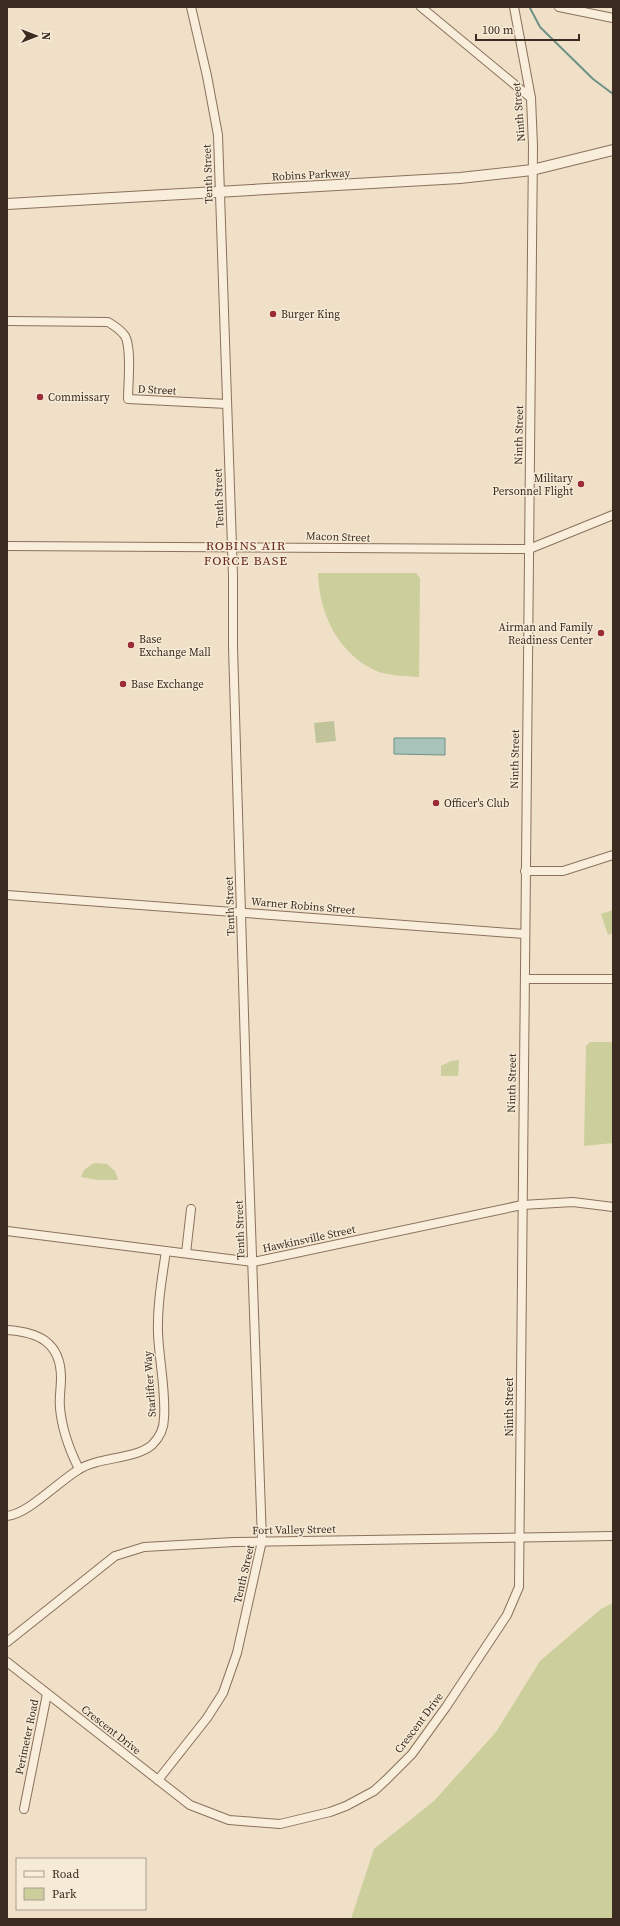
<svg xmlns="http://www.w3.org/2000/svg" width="620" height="1926" viewBox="0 0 620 1926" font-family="'Source Serif 4',serif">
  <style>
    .green { fill: #ccce9b }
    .cemetery { fill: #c1c39a }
    .water { fill: #a8c3b9; stroke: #6f9286 }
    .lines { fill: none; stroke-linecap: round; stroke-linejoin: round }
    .stream { stroke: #6f9286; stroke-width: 2 }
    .minor-casing { stroke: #8b715c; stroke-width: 10 }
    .tertiary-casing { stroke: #8b715c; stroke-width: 12 }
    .minor { stroke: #f9eedb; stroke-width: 8 }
    .tertiary { stroke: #f9eedb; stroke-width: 10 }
    .poi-dot { fill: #9b2b35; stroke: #f6ebd7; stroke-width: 1.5 }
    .labels { text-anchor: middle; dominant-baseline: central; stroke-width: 3; stroke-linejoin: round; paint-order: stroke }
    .street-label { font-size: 11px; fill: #3b2b20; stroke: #f6ebd7 }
    .poi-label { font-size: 11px; fill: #3b2b20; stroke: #f6ebd7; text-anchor: start }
    .quarter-label { font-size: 13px; letter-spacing: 1px; fill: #69281f; stroke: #f6ebd7 }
  </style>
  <rect width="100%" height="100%" fill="#efe0c7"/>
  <g class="green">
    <path d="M318,573H416L420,578L419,677C406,676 392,676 379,672C339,656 319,614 318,573Z"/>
    <polygon points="613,910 613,933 608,935 601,914"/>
    <polygon points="590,1042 613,1042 613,1143 584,1146 586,1046"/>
    <polygon points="459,1060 458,1076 441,1076 441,1066 451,1061"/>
    <polygon points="94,1163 107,1164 115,1171 118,1180 97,1180 81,1177 84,1170"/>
    <polygon points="613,1603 613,1919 351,1919 374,1849 434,1801 496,1732 540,1661 601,1609"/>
  </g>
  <polygon class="cemetery" points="334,721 336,741 316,743 314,723"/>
  <polygon class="water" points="394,738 445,738 445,755 394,754"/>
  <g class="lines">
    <polyline class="stream" points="530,8 540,27 593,79 613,94"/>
    <defs>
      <g id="minor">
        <polyline points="421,7 531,98"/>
        <polyline points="559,7 613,18"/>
        <path d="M7,321L108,322C115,326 120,329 125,336C132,348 128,384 128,399L227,404"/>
        <polyline points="7,546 529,549 613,515"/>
        <polyline points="525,871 563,871 613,855"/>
        <polyline points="7,895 524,934"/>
        <polyline points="525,979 613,979"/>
        <polyline points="7,1231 253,1262 522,1205 573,1202 613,1207"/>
        <polyline points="186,1253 191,1209"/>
        <path d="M7,1330C38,1332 61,1342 61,1378C61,1388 59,1398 60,1408C62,1430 69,1449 79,1469"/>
        <path d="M7,1516C28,1514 58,1482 78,1470C100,1456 134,1460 152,1445C159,1438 164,1428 164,1418C166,1391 159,1360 158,1333C157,1306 162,1278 166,1251"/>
        <polyline points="7,1642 115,1556 144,1547 234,1542 613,1536"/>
        <polyline points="7,1662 190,1805 229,1820 280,1824 330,1812 346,1806 374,1791 386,1780 412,1754 446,1707 507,1615 519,1587 533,146 531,98 514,7"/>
        <polyline points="158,1780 207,1718 223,1693 237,1653 262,1541 247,1114 233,647 233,576 218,135 207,76 191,7"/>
        <polyline points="24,1809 47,1694"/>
      </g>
      <polyline id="tertiary" points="7,204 460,178 532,170 613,150"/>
    </defs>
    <use href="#minor" class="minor-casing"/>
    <use href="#tertiary" class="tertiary-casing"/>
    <use href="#minor" class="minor"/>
    <use href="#tertiary" class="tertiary"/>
  </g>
  <g class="poi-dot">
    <circle cx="273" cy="314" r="4"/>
    <circle cx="40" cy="397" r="4"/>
    <circle cx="581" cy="484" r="4"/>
    <circle cx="601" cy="633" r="4"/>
    <circle cx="131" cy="645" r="4"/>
    <circle cx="123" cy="684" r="4"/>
    <circle cx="436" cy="803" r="4"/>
  </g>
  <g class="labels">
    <g class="street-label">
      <text transform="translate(519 112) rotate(-95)">Ninth Street</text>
      <text transform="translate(208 174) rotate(-92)">Tenth Street</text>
      <text transform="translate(311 175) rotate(-3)">Robins Parkway</text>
      <text transform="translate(157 390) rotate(3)">D Street</text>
      <text transform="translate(519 435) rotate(-89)">Ninth Street</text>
      <text transform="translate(219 498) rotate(-92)">Tenth Street</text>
      <text transform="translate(338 537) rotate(2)">Macon Street</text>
      <text transform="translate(515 759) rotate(-89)">Ninth Street</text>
      <text transform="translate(230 906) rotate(-92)">Tenth Street</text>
      <text transform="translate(303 906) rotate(5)">Warner Robins Street</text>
      <text transform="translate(512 1083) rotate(-89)">Ninth Street</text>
      <text transform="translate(240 1230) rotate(-92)">Tenth Street</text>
      <text transform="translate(309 1239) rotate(-12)">Hawkinsville Street</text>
      <text transform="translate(150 1384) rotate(-94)">Starlifter Way</text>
      <text transform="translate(509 1407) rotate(-90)">Ninth Street</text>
      <text transform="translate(294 1530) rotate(-1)">Fort Valley Street</text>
      <text transform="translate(244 1574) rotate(-77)">Tenth Street</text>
      <text transform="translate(419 1723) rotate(-53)">Crescent Drive</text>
      <text transform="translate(111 1730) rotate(38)">Crescent Drive</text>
      <text transform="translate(27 1737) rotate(-78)">Perimeter Road</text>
    </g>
    <g class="poi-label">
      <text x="281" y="314">Burger King</text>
      <text x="48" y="397">Commissary</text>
      <text x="573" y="478" text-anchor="end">Military<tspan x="573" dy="13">Personnel Flight</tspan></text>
      <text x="593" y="627" text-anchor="end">Airman and Family<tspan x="593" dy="13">Readiness Center</tspan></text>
      <text x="139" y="639">Base<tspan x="139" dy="13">Exchange Mall</tspan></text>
      <text x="131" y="684">Base Exchange</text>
      <text x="444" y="803">Officer's Club</text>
    </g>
    <g class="quarter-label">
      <text x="246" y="545">ROBINS AIR<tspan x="246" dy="15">FORCE BASE</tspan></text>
    </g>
  </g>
  <rect width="620" height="1926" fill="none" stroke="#3b2b20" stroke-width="16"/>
  <rect x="16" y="1858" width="130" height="52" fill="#f6ebd7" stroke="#ab9e8e"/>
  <rect x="24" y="1871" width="20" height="6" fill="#f9eedb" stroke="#ab9e8e"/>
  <text x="52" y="1878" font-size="12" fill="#3b2b20">Road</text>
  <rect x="24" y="1888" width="20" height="12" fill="#ccce9b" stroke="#ab9e8e"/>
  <text x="52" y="1898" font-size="12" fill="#3b2b20">Park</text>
  <g transform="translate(36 36) rotate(90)" stroke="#f6ebd7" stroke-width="3" paint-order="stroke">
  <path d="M0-3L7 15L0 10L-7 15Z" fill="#3b2b20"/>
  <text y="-6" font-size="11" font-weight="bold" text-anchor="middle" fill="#3b2b20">N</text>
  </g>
  <path d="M476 34v6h103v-6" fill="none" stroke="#3b2b20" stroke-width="2"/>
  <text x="482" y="34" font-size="12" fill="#3b2b20" stroke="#f6ebd7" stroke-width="3" paint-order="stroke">100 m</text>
</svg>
